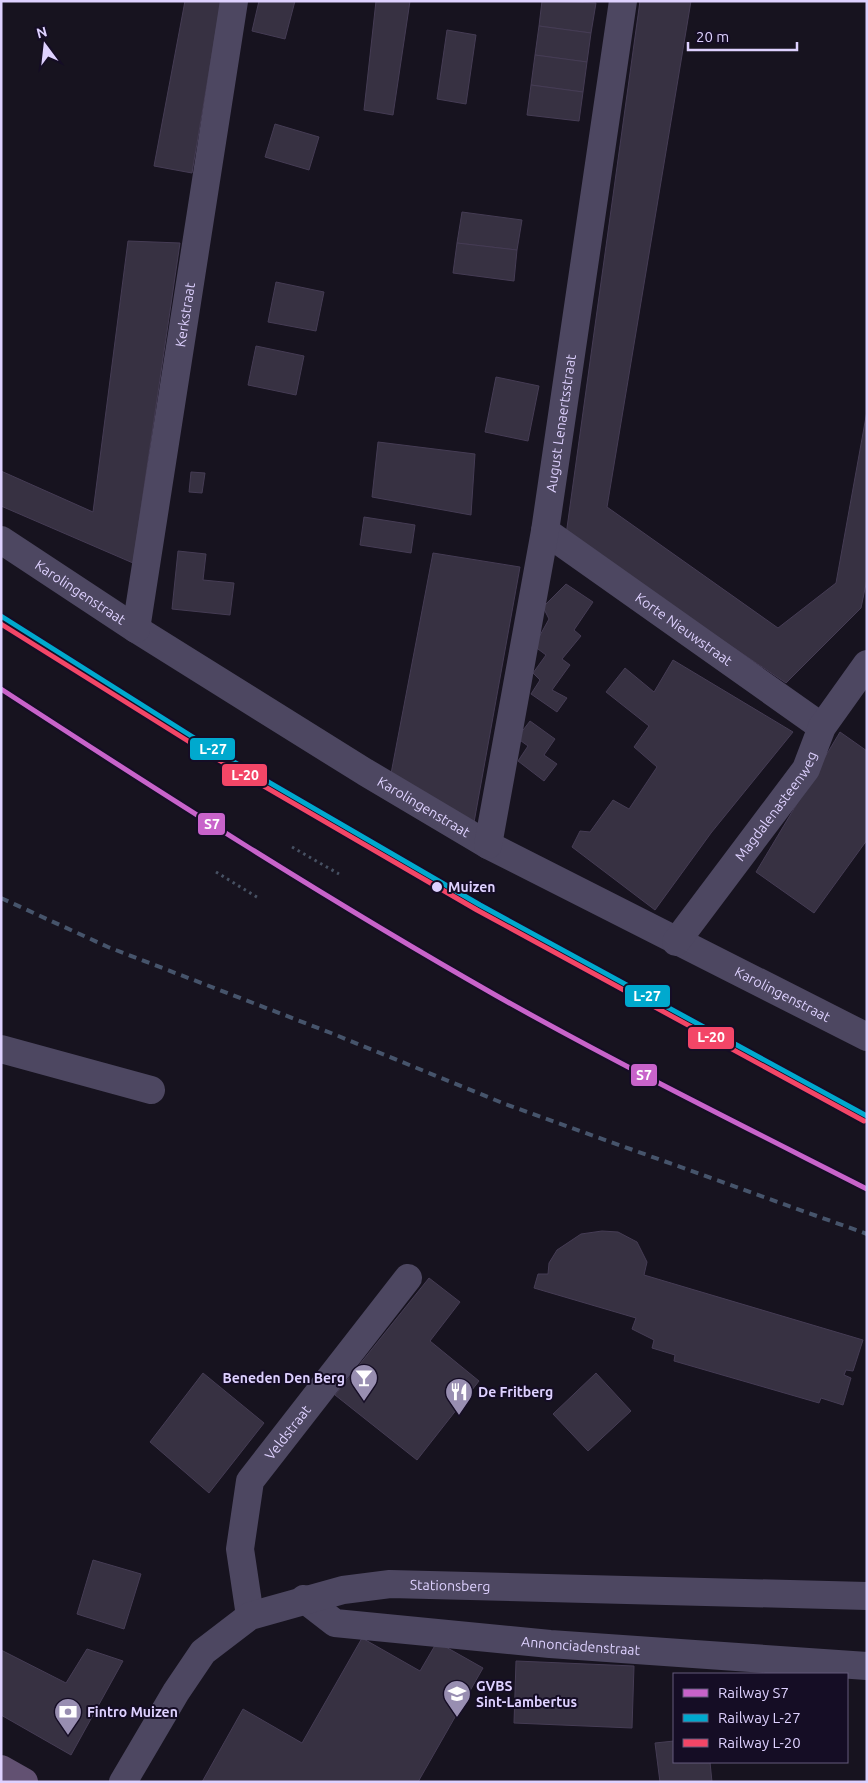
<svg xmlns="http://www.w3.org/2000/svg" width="868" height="1783" viewBox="0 0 868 1783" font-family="Ubuntu,sans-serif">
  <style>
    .building { fill: #373142; stroke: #453c54 }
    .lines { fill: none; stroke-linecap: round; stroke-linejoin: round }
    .path { stroke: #475163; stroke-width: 3; stroke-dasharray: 2.5 4; stroke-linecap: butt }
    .minor { stroke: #4d4761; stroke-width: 28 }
    .major { stroke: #625172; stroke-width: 28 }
    .rail { stroke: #46546b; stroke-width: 4; stroke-dasharray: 8 6; stroke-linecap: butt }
    .rail-1-casing { stroke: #150d25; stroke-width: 9 }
    .rail-2-casing { stroke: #150d25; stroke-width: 9 }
    .rail-3-casing { stroke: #150d25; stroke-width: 9 }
    .rail-1 { stroke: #c863ca; stroke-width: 5 }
    .rail-2 { stroke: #00a9ce; stroke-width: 5 }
    .rail-3 { stroke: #f34667; stroke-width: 5 }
    .stop-dot { fill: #ded1ff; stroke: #150d25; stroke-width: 2 }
    .labels { text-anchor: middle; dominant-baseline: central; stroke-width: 4; stroke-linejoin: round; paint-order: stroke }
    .street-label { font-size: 14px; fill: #ded1ff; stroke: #150d25 }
    .stop-label { font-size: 14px; font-weight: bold; fill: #ded1ff; stroke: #150d25; text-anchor: start }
    .poi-label { font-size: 14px; font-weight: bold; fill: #ded1ff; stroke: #150d25; text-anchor: start }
    .line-badge { stroke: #150d25; stroke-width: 2 }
    .badge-label { font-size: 14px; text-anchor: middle; font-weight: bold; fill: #fff }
  </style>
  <rect width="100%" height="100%" fill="#17131f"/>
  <g class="building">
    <polygon points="185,1 221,1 192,173 154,166"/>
    <polygon points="259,1 295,1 285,39 252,31"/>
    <polygon points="376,1 410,1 393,115 364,110"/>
    <polygon points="542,1 596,3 591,33 539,26"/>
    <polygon points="640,1 691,1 607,507 778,628 836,583 867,411 867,579 861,608 786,683 566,535"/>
    <polygon points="539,26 591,33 587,62 535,55"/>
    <polygon points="447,30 476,35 466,104 437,99"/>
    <polygon points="535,55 587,62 583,92 531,85"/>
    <polygon points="531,85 583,92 579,121 527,115"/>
    <polygon points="275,124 319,137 309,170 265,157"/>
    <polygon points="462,212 522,220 517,250 457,243"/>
    <polygon points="128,241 180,243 133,563 1,506 1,471 93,512"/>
    <polygon points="457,243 517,250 514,281 453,273"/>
    <polygon points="276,282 324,292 316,331 268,322"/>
    <polygon points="256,346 304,356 296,395 248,385"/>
    <polygon points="496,377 539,386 528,441 485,432"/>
    <polygon points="378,442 475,454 471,515 372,497"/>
    <polygon points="191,472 205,473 202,493 189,492"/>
    <polygon points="364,517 415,525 411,553 360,545"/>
    <polygon points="178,551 206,554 203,580 234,583 230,615 172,609"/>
    <polygon points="433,553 520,567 473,828 390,779"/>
    <polygon points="566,584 593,602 574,630 581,636 562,659 570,665 552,690 567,698 557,712 531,694 540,680 533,673 546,655 534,646 549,619 543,607"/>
    <polygon points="673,660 793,732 711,833 655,910 572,847 580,831 590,832 613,800 629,809 657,767 634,747 649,726 606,692 625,668 654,692"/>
    <polygon points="530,721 555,739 544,755 557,764 544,781 518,761 528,746 517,738"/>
    <polygon points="840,732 867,751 867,840 814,913 756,872"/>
    <polygon points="602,1231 618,1232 637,1242 647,1262 644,1275 863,1340 853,1371 846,1370 844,1375 851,1378 843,1405 821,1398 819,1403 674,1361 675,1355 652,1348 654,1340 632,1329 636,1318 534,1288 538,1274 548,1274 549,1263 557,1250 581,1234"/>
    <polygon points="429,1278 460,1302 430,1341 479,1381 417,1460 335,1395"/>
    <polygon points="203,1373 264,1423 209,1493 150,1442"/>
    <polygon points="596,1373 631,1411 588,1451 553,1414"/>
    <polygon points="93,1560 141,1574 124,1629 77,1614"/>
    <polygon points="362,1638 420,1671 437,1642 483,1668 418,1782 202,1782 243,1709 302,1743"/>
    <polygon points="87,1649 123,1661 71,1755 1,1715 1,1650 66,1683"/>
    <polygon points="516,1661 634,1666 632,1728 514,1723"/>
    <polygon points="674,1741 674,1762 710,1762 712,1782 660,1782 655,1743"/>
  </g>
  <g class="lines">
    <g class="path">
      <polyline points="292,847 339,874"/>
      <polyline points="216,872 260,899"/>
    </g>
    <g class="minor">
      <path id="s1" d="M545,531L822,727"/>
      <path id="s2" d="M1,540L136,629L365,772L488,845L867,1037"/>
      <path id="s3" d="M136,629L234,1"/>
      <path id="s4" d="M488,845L545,531L623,1"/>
      <path id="s5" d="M676,942L806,769L822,727L867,664"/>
      <polyline points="1,1049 151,1090"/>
      <path id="s6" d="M304,1599L335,1623L550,1644L867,1666"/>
      <path id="s7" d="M250,1616L240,1549L250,1481L408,1278"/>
      <path id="s8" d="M123,1782L176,1692L203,1652L250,1616L343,1590L390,1584L867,1596"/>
    </g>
    <polyline class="major" points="1,1769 24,1782"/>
    <polyline class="rail" points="1,898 108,947 331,1033 505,1104 867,1234"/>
    <defs>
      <path id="rail-1" d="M1,689C164,795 328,900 497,996C618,1064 743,1126 867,1189"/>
      <polyline id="rail-2" points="1,616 215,751 480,905 867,1116"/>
      <polyline id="rail-3" points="1,624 212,756 477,910 864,1121"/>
    </defs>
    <use href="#rail-1" class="rail-1-casing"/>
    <use href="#rail-2" class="rail-2-casing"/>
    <use href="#rail-3" class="rail-3-casing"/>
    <use href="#rail-1" class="rail-1"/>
    <use href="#rail-2" class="rail-2"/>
    <use href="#rail-3" class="rail-3"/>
  </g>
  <defs>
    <symbol id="bar-pin" viewBox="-11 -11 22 30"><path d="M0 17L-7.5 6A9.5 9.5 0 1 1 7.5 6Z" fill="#988eb1" stroke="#150d25"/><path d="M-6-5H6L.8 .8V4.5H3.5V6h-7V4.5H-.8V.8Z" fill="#fff"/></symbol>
    <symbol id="restaurant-pin" viewBox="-11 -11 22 30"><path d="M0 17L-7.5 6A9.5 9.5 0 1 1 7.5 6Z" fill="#988eb1" stroke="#150d25"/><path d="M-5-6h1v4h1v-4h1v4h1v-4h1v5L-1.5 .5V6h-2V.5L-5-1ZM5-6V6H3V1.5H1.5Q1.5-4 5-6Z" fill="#fff"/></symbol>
    <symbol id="school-pin" viewBox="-11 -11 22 30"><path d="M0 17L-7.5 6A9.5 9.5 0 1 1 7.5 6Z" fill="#988eb1" stroke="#150d25"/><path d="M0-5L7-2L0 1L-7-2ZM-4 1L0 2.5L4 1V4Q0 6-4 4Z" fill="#fff"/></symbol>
    <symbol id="bank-pin" viewBox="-11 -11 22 30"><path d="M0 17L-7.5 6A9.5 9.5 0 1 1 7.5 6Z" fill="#988eb1" stroke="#150d25"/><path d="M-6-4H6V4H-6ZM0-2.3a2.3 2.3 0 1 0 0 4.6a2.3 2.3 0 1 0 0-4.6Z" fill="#fff"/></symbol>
  </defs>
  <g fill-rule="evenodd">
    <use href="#bar-pin" x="348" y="1362" width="32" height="43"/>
    <use href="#restaurant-pin" x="443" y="1376" width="32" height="43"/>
    <use href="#school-pin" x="441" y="1678" width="32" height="43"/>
    <use href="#bank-pin" x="52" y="1696" width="32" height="43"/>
  </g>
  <circle class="stop-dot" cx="437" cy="887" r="6"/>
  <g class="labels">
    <g class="street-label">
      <text stroke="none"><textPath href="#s3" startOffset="318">Kerkstraat</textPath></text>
      <text stroke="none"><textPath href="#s4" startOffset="428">August Lenaertsstraat</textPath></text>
      <text stroke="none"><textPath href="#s2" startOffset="95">Karolingenstraat</textPath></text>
      <text stroke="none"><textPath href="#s1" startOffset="170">Korte Nieuwstraat</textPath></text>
      <text stroke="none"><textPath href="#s5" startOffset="169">Magdalenasteenweg</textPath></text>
      <text stroke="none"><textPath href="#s2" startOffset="500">Karolingenstraat</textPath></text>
      <text stroke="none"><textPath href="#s2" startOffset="905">Karolingenstraat</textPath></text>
      <text stroke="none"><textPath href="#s7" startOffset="198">Veldstraat</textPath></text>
      <text stroke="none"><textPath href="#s8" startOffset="416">Stationsberg</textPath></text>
      <text stroke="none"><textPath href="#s6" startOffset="286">Annonciadenstraat</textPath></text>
    </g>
    <g class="stop-label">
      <text x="448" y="887">Muizen</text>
    </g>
    <g class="poi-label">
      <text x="345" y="1378" text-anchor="end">Beneden Den Berg</text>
      <text x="478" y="1392">De Fritberg</text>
      <text x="476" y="1686">GVBS<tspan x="476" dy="16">Sint-Lambertus</tspan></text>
      <text x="87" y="1712">Fintro Muizen</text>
    </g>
  </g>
  <g class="line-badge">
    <rect x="189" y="737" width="47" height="24" rx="5" fill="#00a9ce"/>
    <rect x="221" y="763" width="47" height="24" rx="5" fill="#f34667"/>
    <rect x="197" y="812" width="29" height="24" rx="5" fill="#c863ca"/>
    <rect x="624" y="984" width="47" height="24" rx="5" fill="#00a9ce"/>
    <rect x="687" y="1026" width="48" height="24" rx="5" fill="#f34667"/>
    <rect x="630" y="1063" width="28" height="24" rx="5" fill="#c863ca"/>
  </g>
  <g class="badge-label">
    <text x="213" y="754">L-27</text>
    <text x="245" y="780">L-20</text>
    <text x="212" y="829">S7</text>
    <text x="647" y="1001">L-27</text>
    <text x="711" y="1042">L-20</text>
    <text x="644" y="1080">S7</text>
  </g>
  <rect width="868" height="1783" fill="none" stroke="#ded1ff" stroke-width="5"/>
  <rect x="673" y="1673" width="175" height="90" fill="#150d25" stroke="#655b7c"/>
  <rect x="683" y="1689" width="25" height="8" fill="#c863ca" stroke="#655b7c"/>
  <text x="718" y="1698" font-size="15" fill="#ded1ff">Railway S7</text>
  <rect x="683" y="1714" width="25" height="8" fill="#00a9ce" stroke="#655b7c"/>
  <text x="718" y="1723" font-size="15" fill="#ded1ff">Railway L-27</text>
  <rect x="683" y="1739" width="25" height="8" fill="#f34667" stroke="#655b7c"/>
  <text x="718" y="1748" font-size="15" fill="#ded1ff">Railway L-20</text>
  <g transform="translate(45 45) rotate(345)" stroke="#150d25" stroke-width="4" paint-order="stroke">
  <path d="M0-4L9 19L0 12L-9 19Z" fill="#ded1ff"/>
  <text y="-8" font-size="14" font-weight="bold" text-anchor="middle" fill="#ded1ff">N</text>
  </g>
  <path d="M688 42v8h109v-8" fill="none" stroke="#ded1ff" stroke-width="2.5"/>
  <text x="696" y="42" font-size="15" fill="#ded1ff" stroke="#150d25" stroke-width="4" paint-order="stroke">20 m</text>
</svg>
